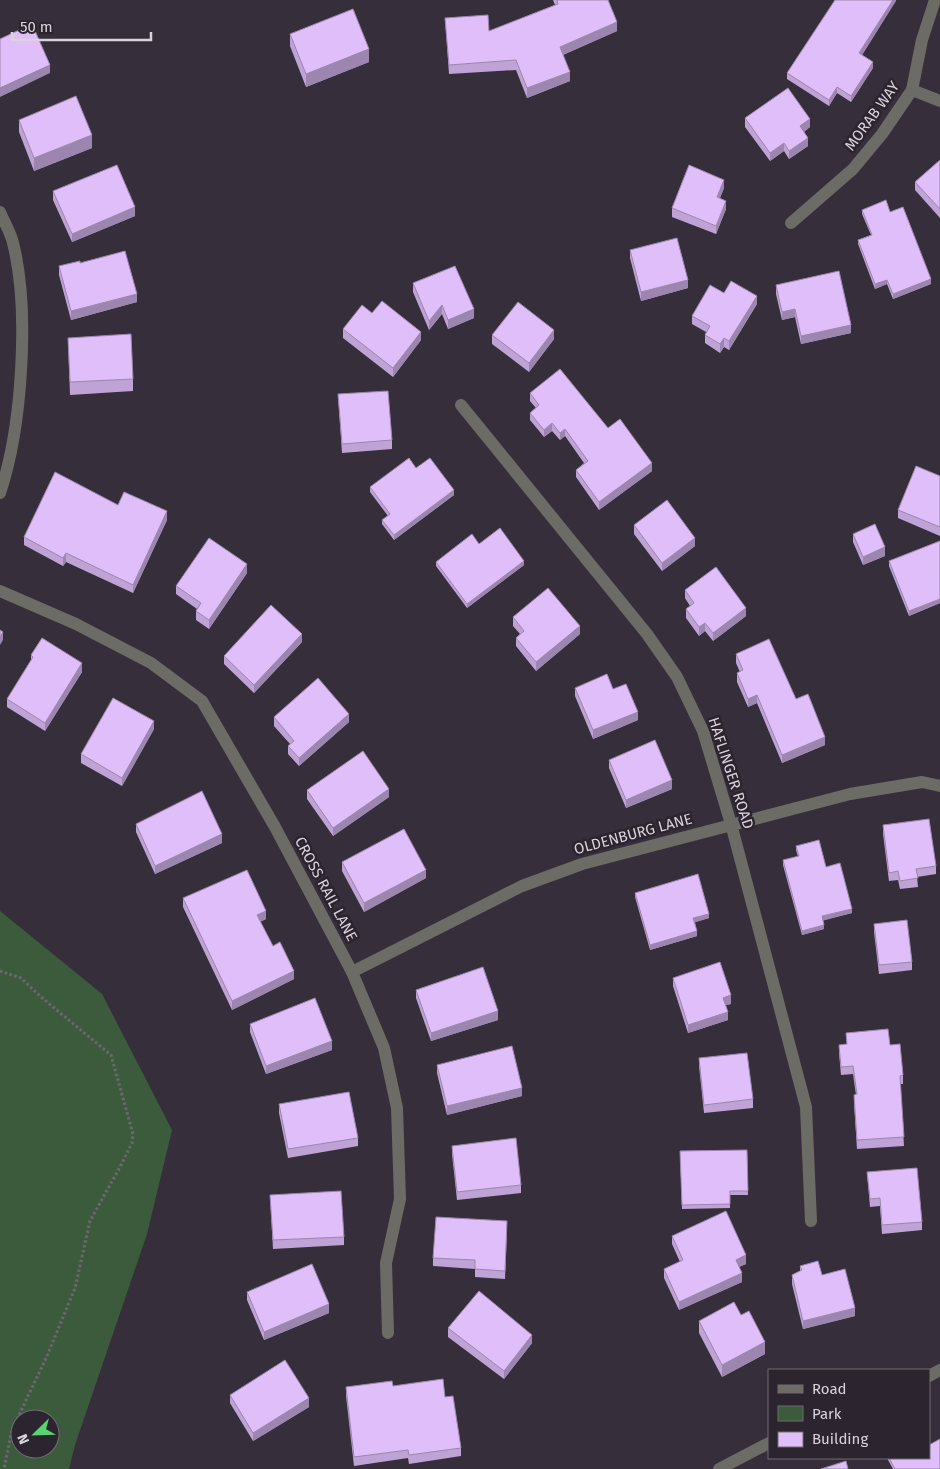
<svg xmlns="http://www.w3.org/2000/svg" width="940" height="1469" viewBox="0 0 940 1469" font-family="'Fira Sans',sans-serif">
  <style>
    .green { fill: #3c5b3c; fill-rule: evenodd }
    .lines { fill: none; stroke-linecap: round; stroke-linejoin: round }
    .path { stroke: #6e6772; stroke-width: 3; stroke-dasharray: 2.5 2.5; stroke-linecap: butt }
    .minor { stroke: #6c6b65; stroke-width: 12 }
    .wall { fill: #c0a3d6 }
    .shaded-wall { fill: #9c85ae }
    .building { fill: #dfbef9; stroke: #9c85ae }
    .labels { text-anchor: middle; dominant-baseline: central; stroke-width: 5; stroke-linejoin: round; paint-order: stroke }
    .street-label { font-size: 15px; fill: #d9d4dc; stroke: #2c2530 }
  </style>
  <rect width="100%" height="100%" fill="#362f3b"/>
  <path class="green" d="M0,911L102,994L172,1130L147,1234L75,1445L69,1469H0ZM20,1419H50V1449H20Z"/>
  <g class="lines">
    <polyline class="path" points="0,971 21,978 41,997 111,1055 133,1134 132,1143 120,1167 90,1221 75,1288 47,1356 12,1430 4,1469"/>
    <g class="minor">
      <polyline points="912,90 940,101"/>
      <path d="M0,212C4,222 11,233 13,243C30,310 22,428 0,493"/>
      <polyline points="791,223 853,169 882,134 912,90 922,40 935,0"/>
      <polyline points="461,405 647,634 677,677 703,731 731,824 806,1107 811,1221"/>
      <polyline points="0,591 76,624 151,663 202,701 275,827 352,972 384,1048 397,1108 400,1199 386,1263 388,1333"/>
      <polyline points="352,972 522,886 582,864 850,794 922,782 940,786"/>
      <polyline points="929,1376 940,1370"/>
      <polyline points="719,1469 769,1443"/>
    </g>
  </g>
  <g class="wall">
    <polygon points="553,0 608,0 617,31 563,55 570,81 527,98 516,70 449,74 445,18 489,31 555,5"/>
    <polygon points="896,0 862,55 873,68 851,102 837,93 829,106 787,79 787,73"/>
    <polygon points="290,34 369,62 306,87 290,46"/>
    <polygon points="745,118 810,127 804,132 808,146 789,159 784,151 770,161 745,127"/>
    <polygon points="19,120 92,148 34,171 19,132"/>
    <polygon points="940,160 940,218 915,190 915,182"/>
    <polygon points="724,188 720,198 726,209 716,234 672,217 672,208"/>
    <polygon points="53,191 135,216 72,242 53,200"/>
    <polygon points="862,210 890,212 931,284 893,299 887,284 875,289 858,244 858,240 871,235 862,214"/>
    <polygon points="630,250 688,288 641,301 630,258"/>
    <polygon points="80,263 137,302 71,320 59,275 59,266"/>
    <polygon points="413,283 474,318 448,329 442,314 429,330 413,292"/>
    <polygon points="776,285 851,333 801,344 795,317 782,320 776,294"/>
    <polygon points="724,293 757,304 729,350 724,347 720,353 705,343 705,335 706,332 692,324 692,316"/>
    <polygon points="372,313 421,340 393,377 343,338 343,329"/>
    <polygon points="492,335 554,339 529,372 492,344"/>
    <polygon points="68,338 133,379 133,391 70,395"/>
    <polygon points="530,393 608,428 652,471 599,510 576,477 576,470 584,463 565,436 560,440 552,431 544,437 530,420 530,413 536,408 530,401"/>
    <polygon points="338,394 392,440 392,449 342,453"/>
    <polygon points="416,468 454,495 394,540 382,524 382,520 388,516 370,492 370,487"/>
    <polygon points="940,476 940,536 898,518 898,510"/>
    <polygon points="118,505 167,520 133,593 66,562 63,566 24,545 24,537"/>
    <polygon points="634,525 695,546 662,571 634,534"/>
    <polygon points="853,534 885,556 863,565 853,542"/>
    <polygon points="940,541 940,603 909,616 889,566 889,561"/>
    <polygon points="479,544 524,565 467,608 436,566 436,562"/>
    <polygon points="247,573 209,629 196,620 196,611 197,609 176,594 176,586"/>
    <polygon points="685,590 746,616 713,641 705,631 699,636 686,618 686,609 690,606 685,598"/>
    <polygon points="513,617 580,634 536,671 516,646 516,638 520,634 513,626"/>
    <polygon points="302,642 254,693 224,664 224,656"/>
    <polygon points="736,654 796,699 825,745 782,763 757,703 748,707 737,682 737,673 740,672 736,663"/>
    <polygon points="31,655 82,672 45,731 7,707 7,699 31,660"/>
    <polygon points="575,688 613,689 638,720 593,739 575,696"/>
    <polygon points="274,717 349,722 299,766 288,754 288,746 290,744 274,726"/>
    <polygon points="154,729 122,786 81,763 81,754"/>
    <polygon points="609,760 672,789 626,808 609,768"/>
    <polygon points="307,790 389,797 333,836 307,799"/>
    <polygon points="136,824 222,843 155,874 136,832"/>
    <polygon points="883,825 936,866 936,874 917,877 918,887 900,889 898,880 889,881 883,834"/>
    <polygon points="796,846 826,867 852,913 823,920 824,929 802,935 783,865 783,860 798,857 796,850"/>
    <polygon points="342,862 426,878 364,912 342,871"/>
    <polygon points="635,893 709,918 695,922 697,936 650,950 635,897"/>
    <polygon points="183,898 266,919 260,922 273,946 294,979 232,1010 183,907"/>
    <polygon points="874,924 912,962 912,970 879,974 874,932"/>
    <polygon points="673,978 731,1004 726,1005 728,1020 688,1033 673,986"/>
    <polygon points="416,990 498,1020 431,1041 416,998"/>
    <polygon points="250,1024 332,1050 266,1074 250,1032"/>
    <polygon points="846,1033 890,1045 903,1075 903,1084 900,1084 904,1146 857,1149 854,1103 854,1095 856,1095 853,1074 841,1075 839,1053 839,1045 847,1044"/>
    <polygon points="699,1058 753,1099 753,1108 704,1113 699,1066"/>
    <polygon points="437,1065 522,1096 447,1115 437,1073"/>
    <polygon points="279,1104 358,1138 358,1146 288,1158 279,1113"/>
    <polygon points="452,1146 521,1185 521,1193 457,1200 452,1154"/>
    <polygon points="747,1150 748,1195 730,1195 730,1208 682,1209 680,1151"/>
    <polygon points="867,1172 922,1222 922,1230 882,1234 880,1206 870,1207"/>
    <polygon points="270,1195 344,1237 344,1245 273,1249"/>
    <polygon points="507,1230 505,1279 475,1277 475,1269 433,1266 433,1258"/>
    <polygon points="672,1236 746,1264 739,1267 742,1282 679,1310 664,1278 664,1269 680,1262 672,1244"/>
    <polygon points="800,1266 822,1275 855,1316 803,1329 792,1284 792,1275 800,1271"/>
    <polygon points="247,1292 329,1313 264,1340 247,1300"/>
    <polygon points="741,1315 765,1354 722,1377 699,1333 699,1321"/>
    <polygon points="448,1328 532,1343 504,1379 448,1337"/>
    <polygon points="393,1386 445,1397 461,1448 461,1456 409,1464 408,1458 354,1466 346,1396 346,1387"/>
    <polygon points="230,1395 309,1407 253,1441 230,1403"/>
    <polygon points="887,1458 929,1458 940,1469 893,1469"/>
  </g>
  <g class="shaded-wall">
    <polygon points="893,0 896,0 896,1 859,60 859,53"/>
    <polygon points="617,22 617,31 560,56 560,47"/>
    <polygon points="369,49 369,62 306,87 306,74"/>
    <polygon points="873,62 873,68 851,102 851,96"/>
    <polygon points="50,65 50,73 0,97 0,88"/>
    <polygon points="570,72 570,81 527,98 527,88"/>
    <polygon points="837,87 837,93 829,106 829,100"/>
    <polygon points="810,119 810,127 800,134 800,126"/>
    <polygon points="92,135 92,148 34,171 34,158"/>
    <polygon points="808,138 808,146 789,159 789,151"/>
    <polygon points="784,143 784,151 770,161 770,153"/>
    <polygon points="724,180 724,188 717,205 717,197"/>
    <polygon points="726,201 726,209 716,234 716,226"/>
    <polygon points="135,207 135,216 72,242 72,234"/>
    <polygon points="931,279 931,284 893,299 893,294"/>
    <polygon points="688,280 688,288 641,301 641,292"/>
    <polygon points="887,280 887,284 875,289 875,284"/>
    <polygon points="137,294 137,302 71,320 71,311"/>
    <polygon points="757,296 757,304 729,350 729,341"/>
    <polygon points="442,305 442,314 429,330 429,321"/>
    <polygon points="474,309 474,318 448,329 448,320"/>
    <polygon points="795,309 795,317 782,320 782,312"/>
    <polygon points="851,325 851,333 801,344 801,336"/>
    <polygon points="554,330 554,339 529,372 529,363"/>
    <polygon points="421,332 421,340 393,377 393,368"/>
    <polygon points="724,338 724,347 720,353 720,344"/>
    <polygon points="552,423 552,431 544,437 544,430"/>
    <polygon points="565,429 565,436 560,440 560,433"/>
    <polygon points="652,463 652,471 599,510 599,502"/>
    <polygon points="454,490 454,495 394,540 394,535"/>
    <polygon points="167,511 167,520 133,593 133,585"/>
    <polygon points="695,538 695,546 662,571 662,563"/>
    <polygon points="885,547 885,556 863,565 863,557"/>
    <polygon points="66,553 66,562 63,566 63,558"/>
    <polygon points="524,561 524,565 467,608 467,604"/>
    <polygon points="247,564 247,573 209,629 209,620"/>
    <polygon points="940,599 940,603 909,616 909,611"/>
    <polygon points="746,608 746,616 713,641 713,633"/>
    <polygon points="705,623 705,631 699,636 699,627"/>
    <polygon points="580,626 580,634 536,671 536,662"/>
    <polygon points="3,632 3,640 0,645 0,637"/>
    <polygon points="302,634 302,642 254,693 254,685"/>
    <polygon points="82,663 82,672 45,731 45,723"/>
    <polygon points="757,695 757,703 748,707 748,699"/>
    <polygon points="638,712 638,720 593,739 593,730"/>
    <polygon points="349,714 349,722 299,766 299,758"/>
    <polygon points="154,721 154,729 122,786 122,778"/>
    <polygon points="825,737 825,745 782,763 782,755"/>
    <polygon points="672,780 672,789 626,808 626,800"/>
    <polygon points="389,789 389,797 333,836 333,828"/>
    <polygon points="222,834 222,843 155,874 155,866"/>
    <polygon points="426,870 426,878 364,912 364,903"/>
    <polygon points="852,909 852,913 822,921 822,916"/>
    <polygon points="266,911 266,919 257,923 257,915"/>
    <polygon points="709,914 709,918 693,923 693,918"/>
    <polygon points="824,925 824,929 802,935 802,931"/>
    <polygon points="697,931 697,936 650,950 650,945"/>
    <polygon points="294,971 294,979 232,1010 232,1001"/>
    <polygon points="731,995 731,1004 723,1006 723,998"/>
    <polygon points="498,1011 498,1020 431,1041 431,1033"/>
    <polygon points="728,1012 728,1020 688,1033 688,1025"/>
    <polygon points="332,1041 332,1050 266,1074 266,1066"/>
    <polygon points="522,1088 522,1096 447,1115 447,1106"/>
    <polygon points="746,1255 746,1264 736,1268 736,1260"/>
    <polygon points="742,1273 742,1282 679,1310 679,1302"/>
    <polygon points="329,1304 329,1313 264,1340 264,1332"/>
    <polygon points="855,1308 855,1316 803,1329 803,1321"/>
    <polygon points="532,1335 532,1343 504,1379 504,1371"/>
    <polygon points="765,1342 765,1354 722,1377 722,1365"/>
    <polygon points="309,1398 309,1407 253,1441 253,1433"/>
  </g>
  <g class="building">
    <polygon points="557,0 608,0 617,22 560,47 570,72 527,88 516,60 449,65 445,18 488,15 489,31 558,4"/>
    <polygon points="835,0 893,0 859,53 873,62 851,96 837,87 829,100 787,73"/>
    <polygon points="353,9 369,49 306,74 290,34"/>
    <polygon points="32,24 50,65 0,88 0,39"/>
    <polygon points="788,88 810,119 800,126 808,138 789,151 784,143 770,153 745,118"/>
    <polygon points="76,96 92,135 34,158 19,120"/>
    <polygon points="940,160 940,209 915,182"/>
    <polygon points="117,165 135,207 72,234 53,191"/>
    <polygon points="689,165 724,180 717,197 726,201 716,226 672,208"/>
    <polygon points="886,200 890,212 903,207 931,279 893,294 887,280 875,284 858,240 872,235 862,210"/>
    <polygon points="677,238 688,280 641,292 630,250"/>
    <polygon points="125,251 137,294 71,311 59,266 80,261 80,263"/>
    <polygon points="455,266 474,309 448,320 442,305 429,321 413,283"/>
    <polygon points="839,271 851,325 801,336 795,309 782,312 776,285"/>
    <polygon points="731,281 757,296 729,341 724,338 720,344 705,335 710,326 692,316 710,285 724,293"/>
    <polygon points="382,301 421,332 393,368 343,329 362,305 372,313"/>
    <polygon points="518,302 554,330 529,363 492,335"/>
    <polygon points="131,334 133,379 70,382 68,338"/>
    <polygon points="560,369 608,428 620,419 652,463 599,502 576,470 588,461 565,429 560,433 552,423 544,430 530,413 539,405 530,393"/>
    <polygon points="388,391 392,440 342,444 338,394"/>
    <polygon points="409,458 416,468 430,458 454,490 394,535 382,520 390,514 370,487"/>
    <polygon points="916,466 940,476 940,527 898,510"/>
    <polygon points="55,472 118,505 124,492 167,511 133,585 66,553 63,558 24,537"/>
    <polygon points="667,500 695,538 662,563 634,525"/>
    <polygon points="875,524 885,547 863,557 853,534"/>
    <polygon points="500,528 524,561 467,604 436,562 472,534 479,544"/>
    <polygon points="209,538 247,564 209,620 196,611 201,603 176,586"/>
    <polygon points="940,541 940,599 909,611 889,561"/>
    <polygon points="716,567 746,608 713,633 705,623 699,627 686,609 694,603 685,590"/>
    <polygon points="548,588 580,626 536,662 516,638 524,631 513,617"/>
    <polygon points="271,605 302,634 254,685 224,656"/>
    <polygon points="0,630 3,632 0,637"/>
    <polygon points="42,638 82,663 45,723 7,699 33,657 31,655"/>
    <polygon points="769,639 796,699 808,694 825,737 782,755 757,695 748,699 737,673 743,670 736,654"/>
    <polygon points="607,674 613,689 626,684 638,712 593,730 575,688"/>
    <polygon points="318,678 349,714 299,758 288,746 294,741 274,717"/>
    <polygon points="113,698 154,721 122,778 81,754"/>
    <polygon points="655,740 672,780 626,800 609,760"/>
    <polygon points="363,751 389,789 333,828 307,790"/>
    <polygon points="202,791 222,834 155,866 136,824"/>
    <polygon points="929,819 936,866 916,869 918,878 900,881 898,871 889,873 883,825"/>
    <polygon points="404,829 426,870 364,903 342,862"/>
    <polygon points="819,840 826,867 840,863 852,909 822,916 824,925 802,931 783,860 799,856 796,846"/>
    <polygon points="247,870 266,911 257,915 273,946 280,942 294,971 232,1001 183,898"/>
    <polygon points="698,874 709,914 693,918 697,931 650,945 635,893"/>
    <polygon points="907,920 912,962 879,965 874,924"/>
    <polygon points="720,962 731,995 723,998 728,1012 688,1025 673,978"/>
    <polygon points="483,967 498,1011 431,1033 416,990"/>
    <polygon points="315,998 332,1041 266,1066 250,1024"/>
    <polygon points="888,1029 890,1045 900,1044 903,1075 900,1076 904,1137 857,1140 854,1095 857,1094 853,1066 841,1067 839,1045 847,1044 846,1033"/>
    <polygon points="512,1046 522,1088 447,1106 437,1065"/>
    <polygon points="747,1053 753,1099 704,1105 699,1058"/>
    <polygon points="349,1092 358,1138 288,1149 279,1104"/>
    <polygon points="516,1138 521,1185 457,1192 452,1146"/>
    <polygon points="747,1150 748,1191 730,1191 730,1204 682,1205 680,1151"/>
    <polygon points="917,1168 922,1222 882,1225 880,1198 870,1199 867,1172"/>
    <polygon points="341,1191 344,1237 273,1240 270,1195"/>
    <polygon points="726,1211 746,1255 736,1260 742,1273 679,1302 664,1269 683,1260 672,1236"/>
    <polygon points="436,1217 507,1221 505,1271 475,1269 475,1260 433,1258"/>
    <polygon points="818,1261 822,1275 845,1269 855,1308 803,1321 792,1275 802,1270 800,1266"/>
    <polygon points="312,1264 329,1304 264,1332 247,1292"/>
    <polygon points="479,1291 532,1335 504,1371 448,1328"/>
    <polygon points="734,1302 741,1315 749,1311 765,1342 722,1365 699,1321"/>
    <polygon points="285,1360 309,1398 253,1433 230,1395"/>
    <polygon points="443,1379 445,1397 453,1396 461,1448 409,1455 408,1450 354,1457 346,1387 392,1381 393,1386"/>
    <polygon points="940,1439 940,1469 895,1469 889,1458 929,1458 929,1445"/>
    <polygon points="846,1461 848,1469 821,1469"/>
  </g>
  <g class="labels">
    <g class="street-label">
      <text transform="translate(872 116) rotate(-54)">MORAB WAY</text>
      <text transform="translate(731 773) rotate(72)">HAFLINGER ROAD</text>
      <text transform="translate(633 834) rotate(-15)">OLDENBURG LANE</text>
      <text transform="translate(326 889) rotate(62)">CROSS RAIL LANE</text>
    </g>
  </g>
  <rect x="768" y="1369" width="162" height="90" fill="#2c2530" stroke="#716b75"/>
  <rect x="778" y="1385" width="25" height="8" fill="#6c6b65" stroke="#716b75"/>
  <text x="812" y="1394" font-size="15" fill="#d9d4dc">Road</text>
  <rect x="778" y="1406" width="25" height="15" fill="#3c5b3c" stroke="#716b75"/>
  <text x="812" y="1419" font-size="15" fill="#d9d4dc">Park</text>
  <rect x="778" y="1432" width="25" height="15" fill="#dfbef9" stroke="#716b75"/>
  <text x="812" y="1444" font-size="15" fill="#d9d4dc">Building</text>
  <g transform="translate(35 1434) rotate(247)"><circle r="24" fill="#2c2530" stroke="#716b75"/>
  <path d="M0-4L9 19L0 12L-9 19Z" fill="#59d56f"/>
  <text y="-8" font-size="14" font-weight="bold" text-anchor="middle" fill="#d9d4dc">N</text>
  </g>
  <path d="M12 32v8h139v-8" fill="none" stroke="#d9d4dc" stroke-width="2.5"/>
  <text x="20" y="32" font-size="15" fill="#d9d4dc" stroke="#2c2530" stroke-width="4" paint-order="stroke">50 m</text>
</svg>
